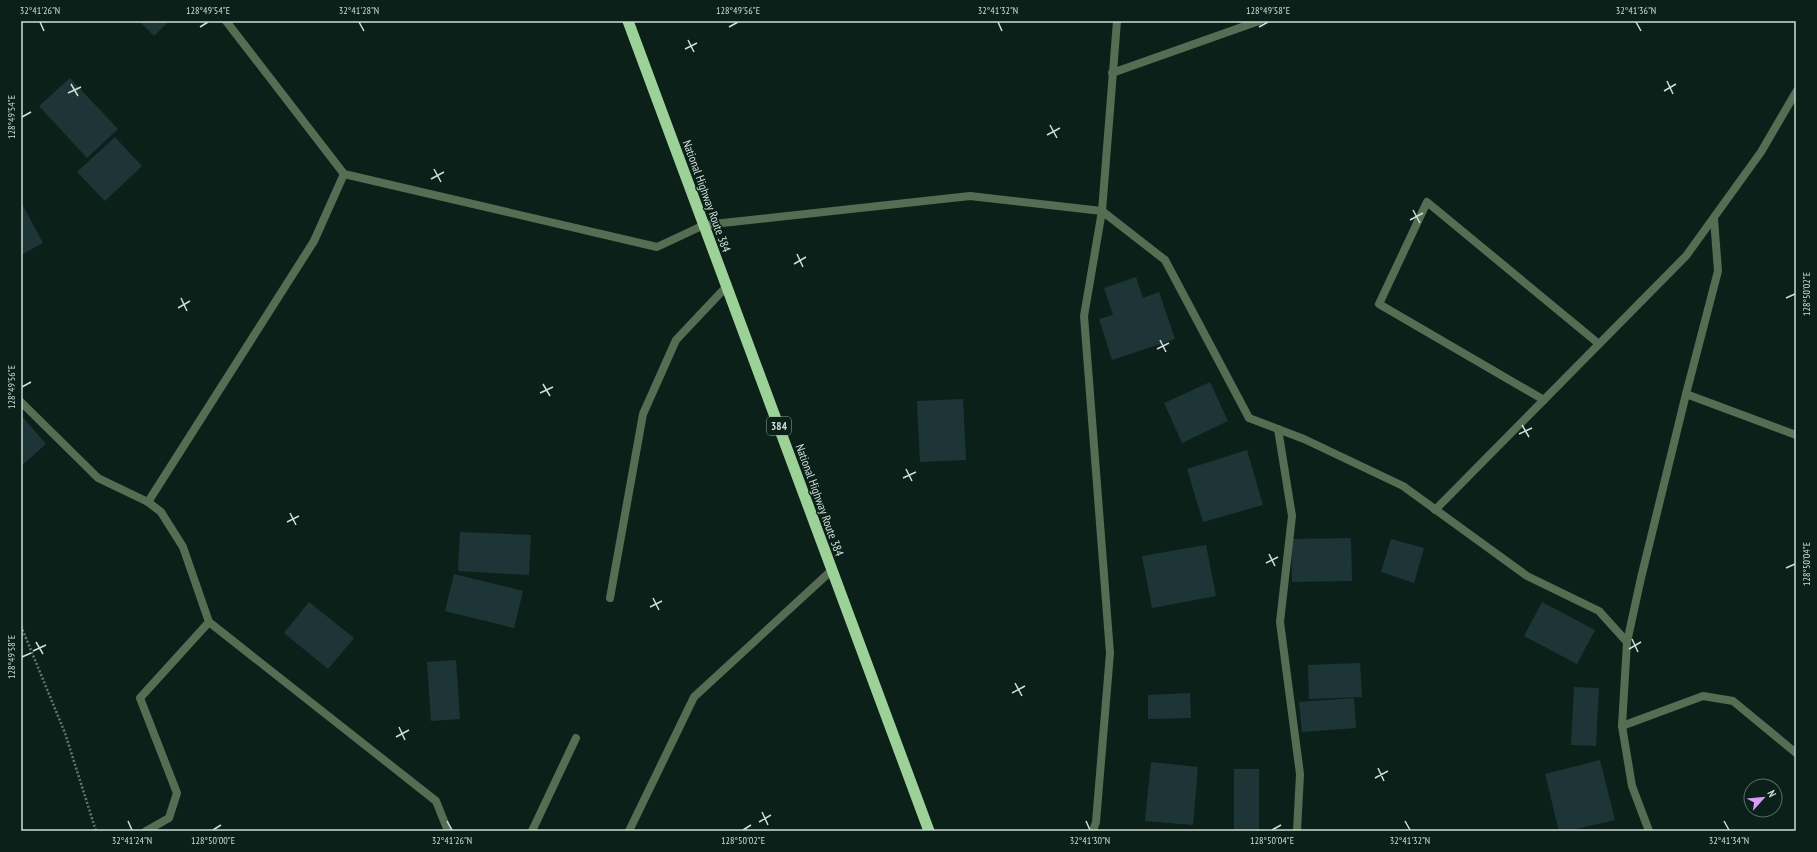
<svg xmlns="http://www.w3.org/2000/svg" width="1817" height="852" viewBox="0 0 1817 852" font-family="'PT Sans Narrow',sans-serif">
  <style>
    .building { fill: #1d3536 }
    .lines { fill: none; stroke-linecap: round; stroke-linejoin: round }
    .path { stroke: #64756f; stroke-width: 2.5; stroke-dasharray: 2 2; stroke-linecap: butt }
    .service { stroke: #566d54; stroke-width: 8 }
    .minor { stroke: #566d54; stroke-width: 8 }
    .trunk { stroke: #9cd298; stroke-width: 11 }
    .ticks { fill: none; stroke: #d1ddd8; stroke-width: 1.5 }
    .labels { text-anchor: middle; dominant-baseline: central; stroke-width: 3; stroke-linejoin: round; paint-order: stroke }
    .shield { fill: #0c201a; stroke: #96a49f; stroke-width: 1 }
    .shield-label { font-size: 11px; font-weight: bold; fill: #d1ddd8 }
    .street-label { font-size: 12px; fill: #d1ddd8; stroke: #0c201a }
    .neatline { fill: none; stroke: #d1ddd8; stroke-width: 1.5 }
    .ticks-label { font-size: 10px; text-anchor: middle; fill: #d1ddd8 }
  </style>
  <rect width="100%" height="100%" fill="#0c201a"/>
  <g class="building">
    <polygon points="139,21 169,21 154,36"/>
    <polygon points="70,78 118,129 87,158 39,106"/>
    <polygon points="115,137 142,166 105,201 77,172"/>
    <polygon points="22,204 43,243 21,255 21,205"/>
    <polygon points="1136,277 1143,298 1159,292 1175,339 1112,360 1099,319 1113,315 1104,288"/>
    <polygon points="1210,382 1228,421 1182,443 1164,403"/>
    <polygon points="963,399 966,460 920,462 917,401"/>
    <polygon points="21,415 46,444 21,466"/>
    <polygon points="1247,450 1263,505 1203,522 1187,469"/>
    <polygon points="460,532 531,535 529,575 458,571"/>
    <polygon points="1351,538 1352,581 1292,582 1291,539"/>
    <polygon points="1391,539 1424,548 1414,583 1381,572"/>
    <polygon points="1206,545 1216,596 1152,608 1142,556"/>
    <polygon points="454,574 523,591 514,628 445,611"/>
    <polygon points="309,602 354,638 328,669 284,633"/>
    <polygon points="1542,602 1595,630 1577,664 1524,636"/>
    <polygon points="456,660 460,719 431,721 427,662"/>
    <polygon points="1360,663 1362,697 1309,699 1308,665"/>
    <polygon points="1574,687 1599,688 1596,746 1571,745"/>
    <polygon points="1190,693 1191,718 1148,719 1148,695"/>
    <polygon points="1354,698 1356,728 1302,732 1299,702"/>
    <polygon points="1600,760 1615,820 1568,831 1559,831 1545,774"/>
    <polygon points="1151,762 1198,767 1193,825 1145,821"/>
    <rect x="1234" y="769" width="25" height="62"/>
  </g>
  <g class="lines">
    <polyline class="path" points="21,626 65,733 96,831"/>
    <g class="service">
      <polyline points="1112,73 1259,21"/>
      <polyline points="1686,394 1718,271 1714,219"/>
      <polyline points="610,598 643,414 676,340 727,286"/>
      <polyline points="209,622 436,801 448,831"/>
      <polyline points="629,831 694,697 832,570"/>
    </g>
    <g class="minor">
      <polyline points="226,21 344,174 657,247 704,225 970,196 1102,211 1165,260 1249,418 1304,439 1403,486 1527,576 1599,611 1627,642"/>
      <polyline points="1544,400 1379,304 1427,202 1599,344"/>
      <polyline points="21,402 98,478 148,502 161,512 183,547 209,622 140,698 177,793 169,818 146,831"/>
      <polyline points="1278,429 1292,516 1280,622 1300,774 1297,831"/>
      <polyline points="148,502 314,241 344,174"/>
      <polyline points="1435,510 1686,256 1761,152 1796,92"/>
      <polyline points="1622,726 1703,696 1733,701 1796,753"/>
      <polyline points="532,831 576,738"/>
      <polyline points="1093,831 1096,822 1110,653 1084,316 1102,211 1117,21"/>
      <polyline points="1649,831 1632,786 1622,726 1627,642 1641,578 1686,394 1796,435"/>
    </g>
    <polyline class="trunk" points="628,21 929,831"/>
  </g>
  <path class="ticks" d="M40,22L44,31M359,22L364,31M998,22L1002,31M1636,22L1641,31M200,27L208,22M729,27L738,22M1259,27L1268,22M688,40L694,52M685,49L697,43M1667,81L1673,94M71,84L78,96M1664,91L1676,84M68,93L81,87M22,117L31,112M1050,125L1057,138M1047,135L1060,128M434,169L441,182M431,179L444,172M1413,210L1420,223M1410,220L1423,213M797,254L803,267M794,264L806,257M181,298L187,311M1786,298L1795,294M178,308L190,301M1160,340L1166,352M1157,349L1169,343M543,384L550,396M22,387L31,382M540,393L553,387M1522,425L1529,437M1519,434L1532,428M906,469L912,481M903,478L916,472M290,513L296,525M287,522L299,516M1269,554L1275,566M1266,563L1278,557M1786,568L1795,564M653,598L659,610M650,607L662,601M1632,639L1638,652M36,642L43,654M1629,649L1641,642M33,651L46,645M22,657L31,653M1015,683L1022,696M1012,693L1025,686M399,727L405,740M396,737L409,730M1378,768L1384,781M1375,778L1388,771M762,812L768,825M128,821L132,830M447,821L452,830M1086,821L1090,830M1405,821L1410,830M1724,821L1729,830M759,822L771,815M213,830L221,825M743,830L751,825M1272,830L1281,825"/>
  <g class="labels">
    <rect class="shield" x="767" y="417" width="24" height="18" rx="3"/>
    <g class="shield-label">
      <text x="779" y="426">384</text>
    </g>
    <g class="street-label">
      <text transform="translate(707 196) rotate(70)">National Highway Route 384</text>
      <text transform="translate(820 500) rotate(70)">National Highway Route 384</text>
    </g>
  </g>
  <rect width="1817" height="852" fill="none" stroke="#0c201a" stroke-width="44"/>
  <g transform="translate(1763 798) rotate(63)"><circle r="19" fill="#0c201a" stroke="#5b6c66"/>
  <path d="M0-3L7 15L0 10L-7 15Z" fill="#d89bf8"/>
  <text y="-6" font-size="11" font-weight="bold" text-anchor="middle" fill="#d1ddd8">N</text>
  </g>
  <rect x="22" y="22" width="1773" height="808" class="neatline"/>
  <g class="ticks-label">
    <text x="40" y="14">32°41'26"N</text>
    <text x="208" y="14">128°49'54"E</text>
    <text x="359" y="14">32°41'28"N</text>
    <text x="738" y="14">128°49'56"E</text>
    <text x="998" y="14">32°41'32"N</text>
    <text x="1268" y="14">128°49'58"E</text>
    <text x="1636" y="14">32°41'36"N</text>
    <text transform="translate(11 117) rotate(-90)" y="4">128°49'54"E</text>
    <text transform="translate(1806 294) rotate(-90)" y="4">128°50'02"E</text>
    <text transform="translate(11 387) rotate(-90)" y="4">128°49'56"E</text>
    <text transform="translate(1806 564) rotate(-90)" y="4">128°50'04"E</text>
    <text transform="translate(11 657) rotate(-90)" y="4">128°49'58"E</text>
    <text x="132" y="844">32°41'24"N</text>
    <text x="213" y="844">128°50'00"E</text>
    <text x="452" y="844">32°41'26"N</text>
    <text x="743" y="844">128°50'02"E</text>
    <text x="1090" y="844">32°41'30"N</text>
    <text x="1272" y="844">128°50'04"E</text>
    <text x="1410" y="844">32°41'32"N</text>
    <text x="1729" y="844">32°41'34"N</text>
  </g>
</svg>
